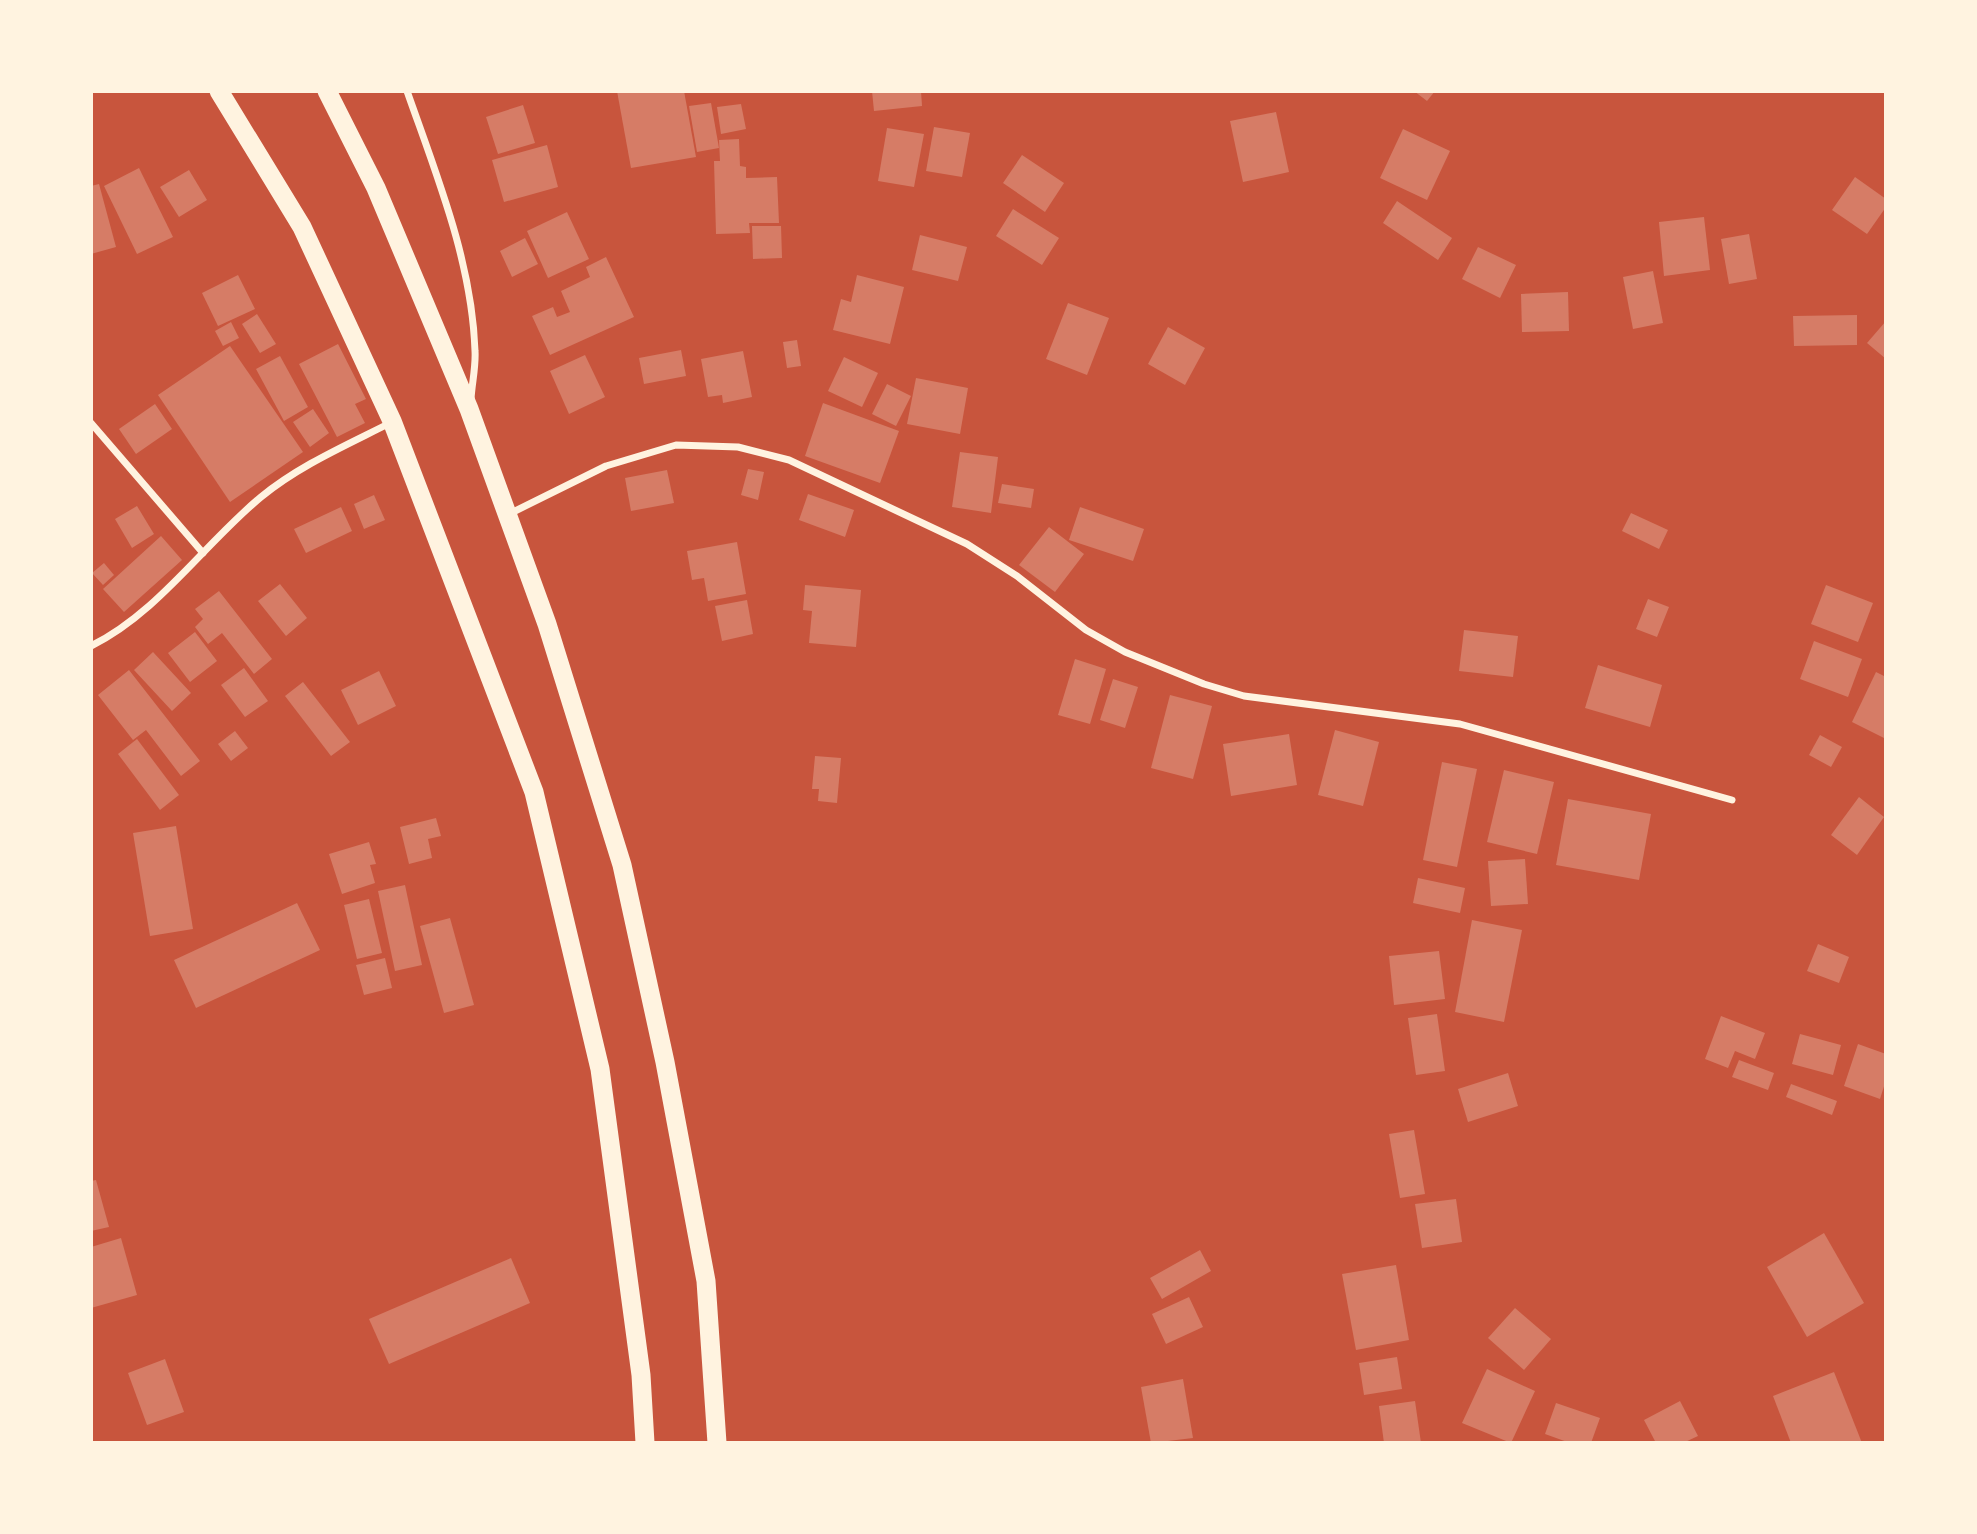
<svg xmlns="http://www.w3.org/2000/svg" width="1977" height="1534" viewBox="0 0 1977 1534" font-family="Helvetica,sans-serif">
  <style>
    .building { fill: #d67c66 }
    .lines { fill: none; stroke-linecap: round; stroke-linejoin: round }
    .minor { stroke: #fff3e0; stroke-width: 7 }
    .trunk { stroke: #fff3e0; stroke-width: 19 }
  </style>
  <rect width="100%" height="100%" fill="#c8553d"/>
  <g class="building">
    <polygon points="617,91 684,91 696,157 631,168"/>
    <polygon points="872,91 921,91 922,106 874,111"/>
    <polygon points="1414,91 1435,91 1427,101"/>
    <polygon points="711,103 719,148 697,152 689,106"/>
    <polygon points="741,104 746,129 721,134 717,107"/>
    <polygon points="523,105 535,143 498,154 486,117"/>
    <polygon points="1276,112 1289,172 1243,182 1230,121"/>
    <polygon points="934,127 970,133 962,177 926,171"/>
    <polygon points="887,128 924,134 914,187 878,181"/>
    <polygon points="1403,129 1450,151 1427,200 1380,178"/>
    <polygon points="739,139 740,166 746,167 746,178 777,177 779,223 749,223 750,233 716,234 714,161 720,161 719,140"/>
    <polygon points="547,145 558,187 504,202 492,160"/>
    <polygon points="1022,155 1064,183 1045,212 1003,183"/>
    <polygon points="139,168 173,237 137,254 104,186"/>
    <polygon points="189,170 207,200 179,217 160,187"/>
    <polygon points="1855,177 1886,199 1886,207 1867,234 1832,210"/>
    <polygon points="99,184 116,247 91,254 91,186"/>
    <polygon points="1397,201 1452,238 1438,260 1383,223"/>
    <polygon points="1013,209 1059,238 1042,265 996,236"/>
    <polygon points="567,212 589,259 548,278 527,231"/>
    <polygon points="1704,217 1710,270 1664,276 1659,222"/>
    <polygon points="752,226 781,226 782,258 753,259"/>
    <polygon points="1749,234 1757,279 1729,284 1721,239"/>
    <polygon points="920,235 967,247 958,281 912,270"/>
    <polygon points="525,238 538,264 512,277 500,251"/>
    <polygon points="1478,247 1516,265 1500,298 1462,279"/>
    <polygon points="606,257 634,317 550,355 532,316 553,307 557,317 570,312 561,291 590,277 586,267"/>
    <polygon points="1653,271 1663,323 1633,329 1623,277"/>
    <polygon points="238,275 255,309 218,326 202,293"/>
    <polygon points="857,275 904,287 890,344 833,330 841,299 851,302"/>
    <polygon points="1568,292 1569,331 1522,332 1521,294"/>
    <polygon points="1068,303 1109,318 1087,375 1046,359"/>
    <polygon points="257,314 276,344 260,353 242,324"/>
    <polygon points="1857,315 1857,345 1794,346 1793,316"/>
    <polygon points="1886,321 1886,359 1867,343"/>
    <polygon points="231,322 239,338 223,346 215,331"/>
    <polygon points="1168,327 1205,348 1185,385 1148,364"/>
    <polygon points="797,340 801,366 787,368 783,342"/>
    <polygon points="338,344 366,399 355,404 365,423 337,437 299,364"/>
    <polygon points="230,346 303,452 230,502 158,395"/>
    <polygon points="681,350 686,376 644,384 639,358"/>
    <polygon points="743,351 752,397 723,403 722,395 708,397 701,359"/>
    <polygon points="585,355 605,397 569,414 550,371"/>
    <polygon points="280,356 308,407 284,421 256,369"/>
    <polygon points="844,357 878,373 862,407 828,391"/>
    <polygon points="916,378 968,388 960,434 907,424"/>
    <polygon points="887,384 911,396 896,426 872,414"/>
    <polygon points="823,403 899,431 880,483 805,456"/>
    <polygon points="155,404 172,429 136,454 119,429"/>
    <polygon points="313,409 329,433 310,447 293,422"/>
    <polygon points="960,452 998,457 991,513 952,507"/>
    <polygon points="748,469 764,472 758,500 741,495"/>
    <polygon points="667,470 674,503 631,511 625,478"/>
    <polygon points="1002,484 1034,489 1031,508 998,503"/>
    <polygon points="808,494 854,510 845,537 799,520"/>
    <polygon points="374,495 385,520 364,529 354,504"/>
    <polygon points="137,506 154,534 132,548 115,519"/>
    <polygon points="341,507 352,531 306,553 294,529"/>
    <polygon points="1080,507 1144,529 1133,561 1069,540"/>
    <polygon points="1631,513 1668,530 1659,549 1622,531"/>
    <polygon points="1049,527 1084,554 1055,592 1019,565"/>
    <polygon points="161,536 182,560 124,612 103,589"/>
    <polygon points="737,542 746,594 708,601 704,578 692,580 687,551"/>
    <polygon points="104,563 114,575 103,585 92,573"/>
    <polygon points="280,584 307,618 286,636 258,601"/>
    <polygon points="805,585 861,590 856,647 809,643 812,611 803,610"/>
    <polygon points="1826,585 1873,603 1858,642 1811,624"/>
    <polygon points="219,591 272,659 254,674 222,633 208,644 195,627 203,619 195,609"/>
    <polygon points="1648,599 1669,607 1657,637 1636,629"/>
    <polygon points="747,600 753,634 722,641 715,606"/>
    <polygon points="1464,630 1518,636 1513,677 1459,671"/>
    <polygon points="195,632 217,661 190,682 168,653"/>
    <polygon points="1814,641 1862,659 1848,697 1800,679"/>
    <polygon points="153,652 191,693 172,711 134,670"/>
    <polygon points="1075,659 1106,669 1090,724 1058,715"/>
    <polygon points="1598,665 1662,685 1650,727 1585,708"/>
    <polygon points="244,668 268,701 245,717 221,685"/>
    <polygon points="129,670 200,761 181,776 146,730 133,740 98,695"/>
    <polygon points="379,671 396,706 358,725 341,690"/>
    <polygon points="1876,672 1886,677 1886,739 1852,722"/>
    <polygon points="1113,679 1138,687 1125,728 1100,720"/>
    <polygon points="303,682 350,742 331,756 285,696"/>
    <polygon points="1170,695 1212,706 1193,779 1151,768"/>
    <polygon points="1335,730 1379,742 1363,806 1318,795"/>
    <polygon points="235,731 248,748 231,761 218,744"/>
    <polygon points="1289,734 1297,785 1231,796 1223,744"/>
    <polygon points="1820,735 1842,747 1831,767 1809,755"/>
    <polygon points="137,739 179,795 160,810 118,754"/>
    <polygon points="815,756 841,758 837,803 818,801 819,789 812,789"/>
    <polygon points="1442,762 1477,769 1457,867 1423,860"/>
    <polygon points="1504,770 1554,782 1537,854 1487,842"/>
    <polygon points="1859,797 1884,817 1857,855 1831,835"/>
    <polygon points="1568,799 1651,814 1639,880 1556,865"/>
    <polygon points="436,818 441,836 428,839 432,858 409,864 400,827"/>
    <polygon points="176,826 193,929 150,936 133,833"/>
    <polygon points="369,842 376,864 370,865 375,883 342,894 329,854"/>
    <polygon points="1525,859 1528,904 1491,906 1488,861"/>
    <polygon points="1418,878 1465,888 1460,913 1413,903"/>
    <polygon points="405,885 422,965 395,971 378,891"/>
    <polygon points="369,899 382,953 357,959 344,905"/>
    <polygon points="297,903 320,950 196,1008 174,960"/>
    <polygon points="450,918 474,1005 444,1013 420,926"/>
    <polygon points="1472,920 1522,930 1504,1022 1455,1012"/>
    <polygon points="1818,944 1849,957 1839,983 1807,971"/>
    <polygon points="1439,951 1445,999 1394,1005 1389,956"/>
    <polygon points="385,958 392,988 364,995 356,965"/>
    <polygon points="1437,1014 1445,1071 1416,1075 1408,1018"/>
    <polygon points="1721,1016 1765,1033 1755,1059 1735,1051 1728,1068 1705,1059"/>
    <polygon points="1800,1034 1841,1045 1833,1075 1792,1064"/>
    <polygon points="1858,1044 1886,1054 1886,1080 1880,1099 1844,1086"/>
    <polygon points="1739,1060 1774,1073 1768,1090 1732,1077"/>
    <polygon points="1508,1073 1518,1106 1468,1122 1458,1089"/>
    <polygon points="1791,1084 1837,1101 1832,1115 1786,1097"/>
    <polygon points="1414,1130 1425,1194 1400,1198 1389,1134"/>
    <polygon points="96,1180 109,1227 91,1231 91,1181"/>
    <polygon points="1456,1199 1462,1242 1422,1248 1415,1204"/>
    <polygon points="1824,1233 1864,1303 1807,1337 1767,1267"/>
    <polygon points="121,1238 137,1295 91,1308 91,1247"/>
    <polygon points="1200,1250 1211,1271 1162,1299 1150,1278"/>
    <polygon points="511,1258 530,1303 389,1364 369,1319"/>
    <polygon points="1396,1265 1409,1340 1356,1350 1342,1274"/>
    <polygon points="1189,1297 1203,1327 1166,1344 1152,1314"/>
    <polygon points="1515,1308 1551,1339 1524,1370 1488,1338"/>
    <polygon points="1397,1357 1402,1389 1364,1395 1359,1363"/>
    <polygon points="165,1359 184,1412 147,1425 128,1373"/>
    <polygon points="1487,1369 1535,1391 1511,1443 1462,1423"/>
    <polygon points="1834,1372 1862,1443 1791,1443 1773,1396"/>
    <polygon points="1183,1379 1193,1438 1151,1443 1141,1387"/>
    <polygon points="1415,1401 1421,1443 1384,1443 1379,1406"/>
    <polygon points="1680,1401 1698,1436 1683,1443 1656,1443 1644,1420"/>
    <polygon points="1556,1403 1600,1418 1591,1443 1570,1443 1545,1434"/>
  </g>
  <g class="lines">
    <g class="minor">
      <path d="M407,91C436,174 472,261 475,351C476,366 472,383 471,399"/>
      <polyline points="91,423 203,553"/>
      <polyline points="509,514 606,466 676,445 738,447 789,460 967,544 1017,576 1086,630 1125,652 1204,684 1244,696 1460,724 1732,800"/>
      <path d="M91,646C158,613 204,544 261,497C300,465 347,445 392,422"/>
    </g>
    <g class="trunk">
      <polyline points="219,91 302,227 392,421 534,792 600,1069 641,1375 645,1443"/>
      <polyline points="327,91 376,188 469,409 547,624 622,865 665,1062 706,1281 717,1443"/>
    </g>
  </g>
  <rect width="1977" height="1534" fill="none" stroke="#fff3e0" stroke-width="186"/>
</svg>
